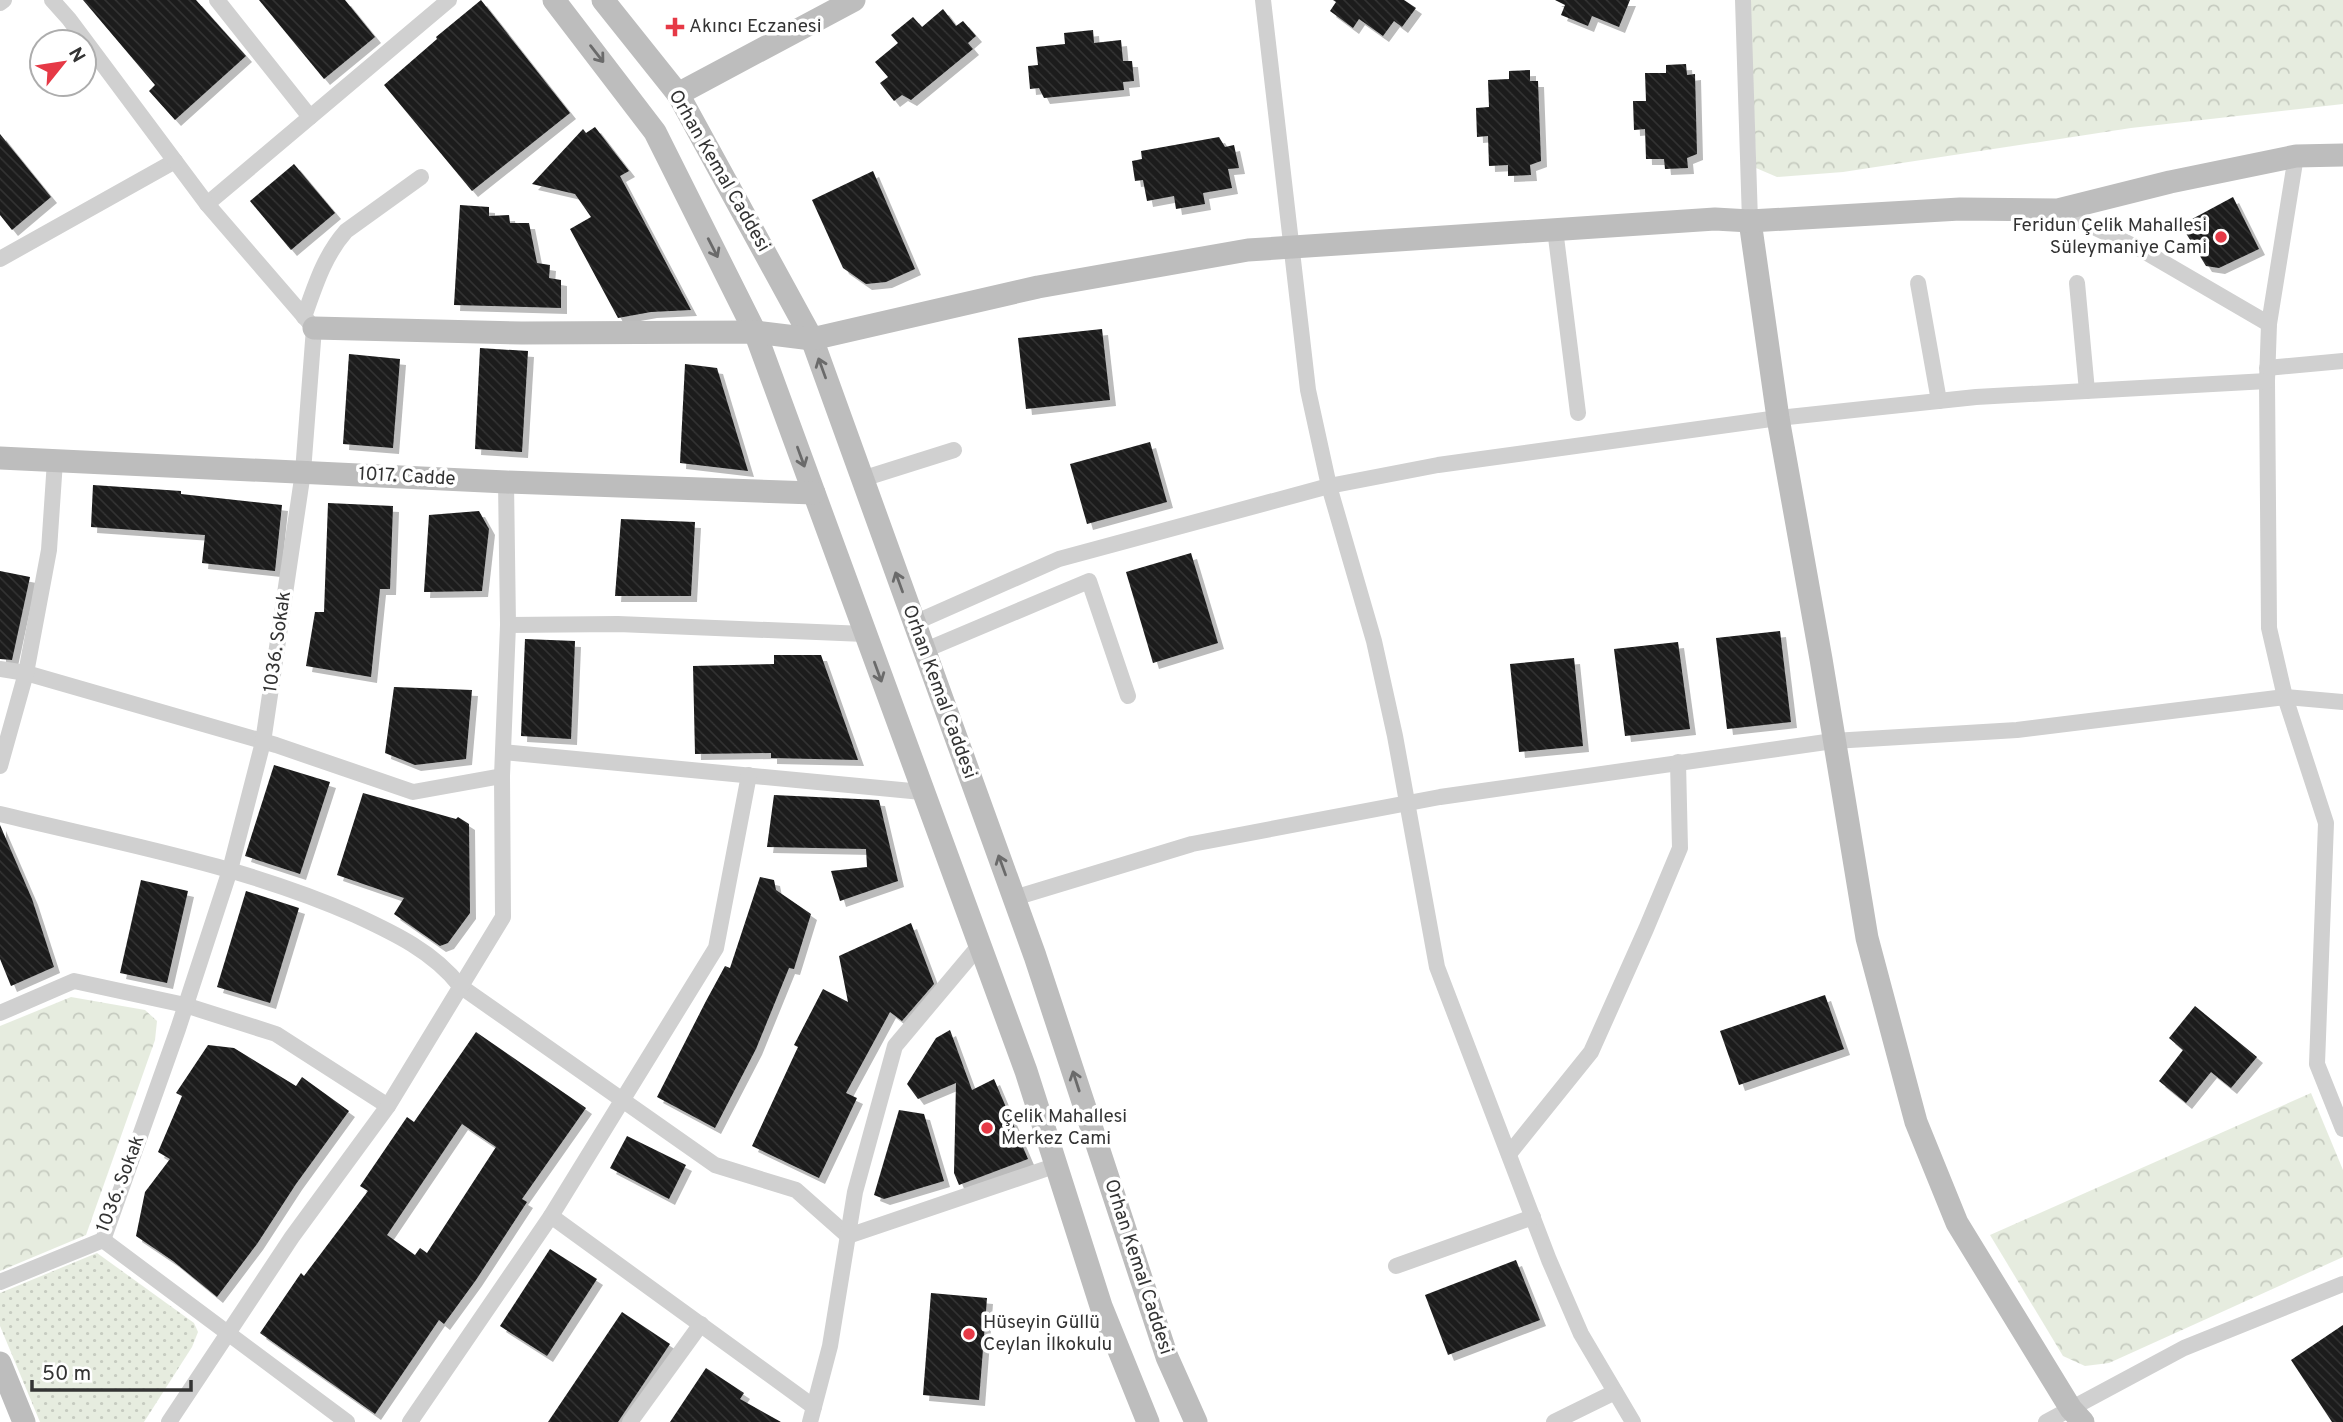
<svg xmlns="http://www.w3.org/2000/svg" width="2343" height="1422" viewBox="0 0 2343 1422" font-family="Overpass,sans-serif">
  <style>
    .grass { fill: url(#grass-dots) }
    .forest { fill: url(#forest-crowns) }
    .building { fill: url(#building-back-hatch); fill-rule: evenodd; filter: url(#shadow) }
    .lines { fill: none; stroke-linecap: round; stroke-linejoin: round }
    .street { stroke: #d0d0d0; stroke-width: 16 }
    .secondary { stroke: #bdbdbd; stroke-width: 23 }
    .oneway { stroke: #6a6a6a }
    .poi-dot { fill: #e63946; stroke: #fff; stroke-width: 2.5 }
    .labels { text-anchor: middle; dominant-baseline: central; stroke-width: 7; stroke-linejoin: round; paint-order: stroke }
    .poi-label { font-size: 19px; fill: #333; stroke: #fff; text-anchor: start }
    .street-label { font-size: 19px; fill: #333; stroke: #fff }
  </style>
  <defs>
    <pattern id="grass-dots" width="8" height="8" patternUnits="userSpaceOnUse" patternTransform="scale(1.75)"><rect width="8" height="8" fill="#e6ecdf"/><path d="M2 2h.1M6 6h.1" fill="none" stroke="#c6cbc0" stroke-width="1.8" stroke-linecap="round"/></pattern>
    <pattern id="forest-crowns" width="20" height="18" patternUnits="userSpaceOnUse" patternTransform="scale(1.75)"><rect width="20" height="18" fill="#e6ecdf"/><path d="M2 6a3 3 0 1 1 6 0M12 15a3 3 0 1 1 6 0" fill="none" stroke="#c6cbc0"/></pattern>
    <pattern id="building-back-hatch" width="6" height="6" patternUnits="userSpaceOnUse" patternTransform="scale(1.75)"><rect width="6" height="6" fill="#1a1a1a"/><path d="M-1 5l2 2M0 0l6 6M5-1l2 2" fill="none" stroke="#333"/></pattern>
    <filter id="shadow"><feDropShadow dx="6" dy="6" stdDeviation="0" flood-color="#0004"/></filter>
  </defs>
  <rect width="100%" height="100%" fill="#fff"/>
  <polygon class="grass" points="97,1253 194,1323 198,1332 192,1347 144,1422 40,1422 0,1326 0,1293"/>
  <g class="forest">
    <polygon points="1750,0 2343,0 2343,104 2131,128 1843,172 1777,177 1756,168"/>
    <polygon points="71,997 145,1010 157,1021 155,1040 86,1235 0,1271 0,1026"/>
    <polygon points="2311,1093 2343,1170 2343,1257 2109,1363 2085,1366 2063,1356 1990,1235"/>
  </g>
  <g class="building">
    <polygon points="83,0 196,0 246,56 175,120 149,91 155,85"/>
    <polygon points="259,0 345,0 375,37 324,79"/>
    <polygon points="481,0 570,113 472,191 384,85 437,39 436,37"/>
    <polygon points="1333,0 1404,0 1416,8 1402,27 1394,21 1383,36 1359,19 1353,28 1330,11 1336,2"/>
    <polygon points="1555,0 1630,0 1619,27 1592,16 1588,26 1561,15 1565,5"/>
    <polygon points="943,9 956,26 963,21 976,36 968,43 973,49 911,100 902,95 894,101 880,83 888,77 875,62 898,43 891,35 913,17 922,27"/>
    <polygon points="1093,30 1094,43 1121,40 1123,61 1132,61 1134,81 1123,82 1124,90 1044,98 1039,88 1030,89 1028,66 1038,65 1036,47 1065,44 1064,33"/>
    <polygon points="1686,64 1687,75 1695,74 1697,154 1687,158 1688,168 1665,169 1664,159 1646,159 1645,129 1634,130 1633,101 1646,101 1645,73 1666,73 1666,65"/>
    <polygon points="1530,70 1530,81 1538,81 1541,161 1530,165 1531,175 1508,176 1508,165 1489,166 1488,136 1477,137 1476,108 1489,107 1488,80 1509,79 1509,71"/>
    <polygon points="595,127 629,171 620,176 691,310 651,312 618,318 570,229 591,217 575,194 532,184 583,129 586,133"/>
    <polygon points="0,134 51,197 12,230 0,215"/>
    <polygon points="1219,137 1225,147 1234,145 1239,168 1228,169 1232,188 1203,193 1205,204 1176,209 1174,196 1147,201 1143,180 1135,181 1132,161 1142,159 1141,151"/>
    <polygon points="294,164 335,213 291,250 250,201"/>
    <polygon points="873,171 915,269 886,282 866,284 843,268 812,200"/>
    <polygon points="2233,197 2259,249 2219,268 2206,266 2181,225"/>
    <polygon points="460,205 489,207 489,216 509,215 510,223 529,223 537,263 550,265 549,278 561,280 561,308 454,305"/>
    <polygon points="1102,329 1110,400 1026,409 1018,338"/>
    <polygon points="480,348 528,351 522,452 475,449"/>
    <polygon points="349,354 400,359 393,448 343,444"/>
    <polygon points="685,364 717,368 748,471 680,463"/>
    <polygon points="1150,442 1167,502 1087,524 1070,464"/>
    <polygon points="93,485 181,491 181,494 282,505 275,571 202,563 205,535 91,527"/>
    <polygon points="328,503 393,506 390,589 380,589 371,677 306,666 315,612 324,612"/>
    <polygon points="479,511 489,529 482,591 424,592 429,515"/>
    <polygon points="621,519 695,522 691,596 615,596"/>
    <polygon points="1191,553 1218,643 1153,663 1126,572"/>
    <polygon points="0,571 30,577 12,660 0,659"/>
    <polygon points="1780,631 1791,722 1727,729 1716,638"/>
    <polygon points="525,639 575,641 571,739 521,736"/>
    <polygon points="1678,642 1690,729 1625,736 1614,649"/>
    <polygon points="774,655 821,655 858,760 771,758 771,753 695,754 693,666 774,664"/>
    <polygon points="1574,658 1583,746 1519,752 1510,664"/>
    <polygon points="394,687 472,690 466,759 415,765 385,753"/>
    <polygon points="274,765 330,782 300,874 245,856"/>
    <polygon points="363,793 456,819 458,817 469,824 470,913 448,943 440,946 394,914 404,898 337,875"/>
    <polygon points="774,795 879,800 898,881 840,901 831,871 867,867 866,849 767,847"/>
    <polygon points="0,825 32,899 54,967 11,986 0,959"/>
    <polygon points="760,877 774,880 776,890 811,914 794,969 789,968 756,1049 715,1128 657,1097 706,1001 725,966 730,968"/>
    <polygon points="141,880 188,891 167,983 120,973"/>
    <polygon points="246,891 299,908 270,1003 217,987"/>
    <polygon points="911,923 934,984 902,1021 890,1012 846,1093 857,1098 819,1178 752,1146 798,1047 794,1045 823,989 848,1002 839,956"/>
    <polygon points="1825,995 1844,1049 1739,1085 1720,1031"/>
    <polygon points="2195,1006 2257,1057 2231,1088 2211,1072 2186,1103 2159,1081 2183,1050 2169,1038"/>
    <polygon points="950,1030 972,1090 994,1079 1028,1159 959,1185 954,1173 956,1083 918,1099 907,1084 936,1038"/>
    <path d="M476,1032L586,1108L522,1199L527,1202L476,1280L444,1324L439,1320L375,1414L260,1333L301,1273L304,1276L368,1191L360,1186L407,1117L414,1122ZM462,1124L496,1147L427,1253L420,1248L415,1255L387,1235Z"/>
    <polygon points="208,1045 234,1048 296,1086 302,1077 349,1111 296,1184 257,1244 217,1297 173,1261 136,1236 145,1192 170,1159 158,1152 182,1096 176,1093"/>
    <polygon points="899,1110 924,1114 944,1181 884,1199 874,1195"/>
    <polygon points="627,1136 686,1165 669,1199 610,1168"/>
    <polygon points="550,1249 597,1279 547,1356 500,1326"/>
    <polygon points="1516,1260 1540,1320 1448,1355 1425,1295"/>
    <polygon points="931,1293 987,1298 979,1400 923,1395"/>
    <polygon points="622,1312 670,1344 618,1422 548,1422"/>
    <polygon points="2343,1325 2343,1422 2332,1422 2291,1360"/>
    <polygon points="706,1368 744,1393 740,1399 781,1422 670,1422"/>
  </g>
  <g class="lines">
    <g class="street">
      <polyline points="217,0 310,117"/>
      <polyline points="1263,0 1308,390 1329,486 1374,641 1395,736 1437,967 1549,1260 1581,1334 1633,1422"/>
      <polyline points="1743,0 1750,221"/>
      <polyline points="0,3 4,0"/>
      <polyline points="2296,156 2269,324 2267,381 2269,628 2285,697 2326,823 2317,1064 2343,1129"/>
      <polyline points="207,204 449,0"/>
      <polyline points="2058,210 2142,250 2269,324"/>
      <polyline points="1555,229 1578,413"/>
      <polyline points="0,259 175,161"/>
      <polyline points="1918,283 1939,401"/>
      <polyline points="2077,283 2087,391"/>
      <path d="M304,317C315,286 324,256 346,231L421,177"/>
      <polyline points="2267,368 2343,361"/>
      <polyline points="862,479 954,450"/>
      <polyline points="914,623 1059,559 1329,486 1438,465 1778,418 1976,397 2267,381"/>
      <polyline points="508,625 618,624 865,634"/>
      <polyline points="923,651 1089,581 1128,696"/>
      <polyline points="0,669 26,673 276,745 413,792 502,776"/>
      <polyline points="503,752 922,792"/>
      <polyline points="0,766 26,673 49,550 55,461"/>
      <path d="M0,814C119,843 242,865 355,915C394,933 434,952 460,986L715,1165L796,1190L848,1236L1057,1165"/>
      <polyline points="1014,898 1192,844 1440,797 1833,741 2017,730 2285,697 2343,702"/>
      <polyline points="0,1013 74,981 185,1005 276,1034 388,1106"/>
      <polyline points="1509,1154 1591,1052 1646,929 1680,848 1678,762"/>
      <polyline points="551,1216 814,1407"/>
      <polyline points="103,1240 347,1422"/>
      <polyline points="1396,1266 1533,1217"/>
      <polyline points="0,1282 103,1240 178,1029 230,870 263,742 303,472 314,328 207,204 69,19 52,0"/>
      <polyline points="169,1422 292,1237 388,1106 503,917 502,776 508,625 506,482"/>
      <polyline points="410,1422 551,1216 716,948 749,775"/>
      <polyline points="630,1422 701,1324"/>
      <polyline points="810,1422 830,1346 855,1192 895,1046 979,946"/>
      <polyline points="1554,1422 1615,1392"/>
      <polyline points="2046,1422 2184,1348 2343,1284"/>
    </g>
    <g class="secondary">
      <polyline points="554,0 655,132 755,332 1026,1071 1101,1306 1148,1422"/>
      <polyline points="603,0 678,94 812,339 1035,956 1167,1357 1196,1422"/>
      <polyline points="678,94 854,0"/>
      <polyline points="1750,221 1778,418 1821,659 1867,938 1916,1122 1957,1223 2071,1409 2083,1422"/>
      <polyline points="314,328 522,333 755,332 812,339 1038,287 1248,250 1715,219 1750,221 1960,209 2058,210 2170,182 2296,156 2343,155"/>
      <polyline points="0,458 506,482 814,493"/>
      <polyline points="0,1363 24,1422"/>
    </g>
  </g>
  <defs><path id="oneway-shaft" d="M-6 0H5M1.5-3L5.5 0L1.5 3" fill="none" stroke-width="1.6" stroke-linecap="round" stroke-linejoin="round" transform="scale(1.75)"/></defs>
  <g class="oneway">
    <use href="#oneway-shaft" transform="translate(597 54) rotate(52)"/>
    <use href="#oneway-shaft" transform="translate(713 248) rotate(63)"/>
    <use href="#oneway-shaft" transform="translate(822 368) rotate(-110)"/>
    <use href="#oneway-shaft" transform="translate(801 457) rotate(70)"/>
    <use href="#oneway-shaft" transform="translate(899 582) rotate(-110)"/>
    <use href="#oneway-shaft" transform="translate(878 672) rotate(70)"/>
    <use href="#oneway-shaft" transform="translate(1002 865) rotate(-110)"/>
    <use href="#oneway-shaft" transform="translate(1076 1081) rotate(-108)"/>
  </g>
  <g class="poi-dot">
    <path d="M671.5 16.5h7v7h7v7h-7v7h-7v-7h-7v-7h7z"/>
    <circle cx="2221" cy="237" r="7"/>
    <circle cx="987" cy="1128" r="7"/>
    <circle cx="969" cy="1334" r="7"/>
  </g>
  <g class="labels">
    <g class="poi-label">
      <text x="689" y="27">Akıncı Eczanesi</text>
      <text x="2207" y="226" text-anchor="end">Feridun Çelik Mahallesi<tspan x="2207" dy="22">Süleymaniye Cami</tspan></text>
      <text x="1001" y="1117">Çelik Mahallesi<tspan x="1001" dy="22">Merkez Cami</tspan></text>
      <text x="983" y="1323">Hüseyin Güllü<tspan x="983" dy="22">Ceylan İlkokulu</tspan></text>
    </g>
    <g class="street-label">
      <text transform="translate(719 171) rotate(60)">Orhan Kemal Caddesi</text>
      <text transform="translate(407 477) rotate(3)">1017. Cadde</text>
      <text transform="translate(278 642) rotate(-82)">1036. Sokak</text>
      <text transform="translate(939 692) rotate(70)">Orhan Kemal Caddesi</text>
      <text transform="translate(121 1184) rotate(-69)">1036. Sokak</text>
      <text transform="translate(1138 1267) rotate(72)">Orhan Kemal Caddesi</text>
    </g>
  </g>
  <g transform="translate(63 63) rotate(60)"><circle r="33" fill="#ffffff" stroke="#adadad" stroke-width="2"/>
  <path d="M0-5L12 26L0 18L-12 26Z" fill="#e63946"/>
  <text y="-10" font-size="19" font-weight="bold" text-anchor="middle" fill="#333333">N</text>
  </g>
  <path d="M32 1380v10h159v-10" fill="none" stroke="#333333" stroke-width="3.5"/>
  <text x="42" y="1380" font-size="21" fill="#333333" stroke="#ffffff" stroke-width="5" paint-order="stroke">50 m</text>
</svg>
